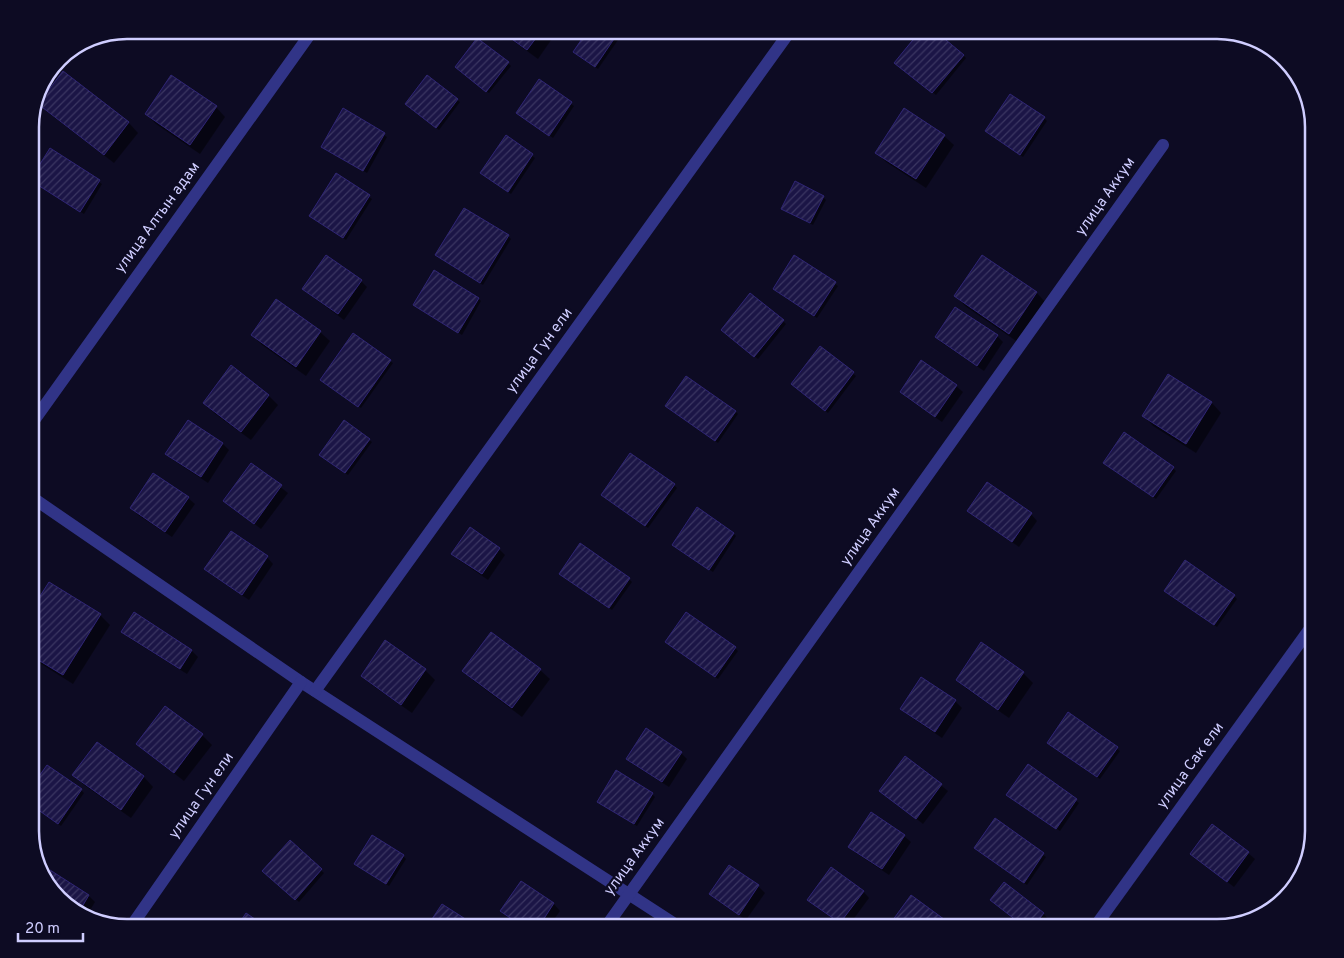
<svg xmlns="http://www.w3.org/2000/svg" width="1344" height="958" viewBox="0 0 1344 958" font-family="Overpass,sans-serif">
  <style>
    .shadow { fill: #0007 }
    .building { fill: url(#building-hatch); stroke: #2f2575 }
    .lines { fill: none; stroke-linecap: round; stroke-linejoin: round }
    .street { stroke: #313487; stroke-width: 12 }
    .labels { text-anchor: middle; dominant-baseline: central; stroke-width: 4.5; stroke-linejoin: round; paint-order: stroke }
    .street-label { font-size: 15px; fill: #cfcdff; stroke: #0d0b23 }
    .rim { fill: none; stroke: #cfcdff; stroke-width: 2.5 }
  </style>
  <defs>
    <pattern id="building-hatch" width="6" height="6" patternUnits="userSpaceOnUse" patternTransform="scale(1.25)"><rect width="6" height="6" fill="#1b1546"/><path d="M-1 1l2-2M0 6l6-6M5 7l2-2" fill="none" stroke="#3b3662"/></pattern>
  </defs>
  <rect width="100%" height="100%" fill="#0d0b23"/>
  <g class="shadow">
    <polygon points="150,30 163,30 159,36"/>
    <polygon points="498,30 558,30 538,59"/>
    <polygon points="605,30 618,40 598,69 577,54"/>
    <polygon points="963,55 966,58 936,95 899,66"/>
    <polygon points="508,63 511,66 489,93 459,70"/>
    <polygon points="63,72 129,123 138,133 114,163 49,113 39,103"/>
    <polygon points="539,81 574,106 553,138 518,113"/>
    <polygon points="457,100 460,102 439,130 410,107"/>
    <polygon points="216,107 225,117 200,154 156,124 146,114"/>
    <polygon points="343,110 387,137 367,173 322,147"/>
    <polygon points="1044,118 1047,121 1023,157 990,134"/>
    <polygon points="944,136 954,145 926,188 886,162 877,153"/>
    <polygon points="506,137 535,158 511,194 485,176"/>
    <polygon points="50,150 102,184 84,214 34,182"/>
    <polygon points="337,175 372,199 346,240 310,216"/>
    <polygon points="823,197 826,200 813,225 782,208"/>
    <polygon points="30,210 35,214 30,221"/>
    <polygon points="508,236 511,239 483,285 437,255"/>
    <polygon points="795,257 838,286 817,318 777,292"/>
    <polygon points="982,257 1037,293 1046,303 1019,343 965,306 956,296"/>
    <polygon points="361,281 367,287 344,320 310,295 303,289"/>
    <polygon points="479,299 481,301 462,335 418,308"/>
    <polygon points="783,321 786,324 758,359 725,333"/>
    <polygon points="320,332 330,341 306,376 262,345 252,335"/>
    <polygon points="997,336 1003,342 984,371 942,343 936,337"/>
    <polygon points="820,347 856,376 828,413 795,387"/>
    <polygon points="390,361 393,363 361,408 324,383"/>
    <polygon points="922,362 956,386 963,392 942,422 907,398 901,391"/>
    <polygon points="1169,376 1212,403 1221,413 1196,453 1153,426 1144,416"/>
    <polygon points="268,395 278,405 251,440 214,413 205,403"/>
    <polygon points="670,409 735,411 738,414 718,443"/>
    <polygon points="188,421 223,444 229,450 208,483 173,460 167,454"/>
    <polygon points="369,440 372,442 348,475 323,457"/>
    <polygon points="251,464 288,493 261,529 225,501"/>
    <polygon points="1107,465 1173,468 1176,471 1156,499"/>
    <polygon points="674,485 677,488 648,528 602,495"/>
    <polygon points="188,498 195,504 172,537 138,515 132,508"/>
    <polygon points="969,511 1031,514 1037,521 1019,547 975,517"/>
    <polygon points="733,533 736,536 713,572 676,548"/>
    <polygon points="499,549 505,555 488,580 459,560 453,553"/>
    <polygon points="267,557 273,564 249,600 212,575 206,569"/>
    <polygon points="564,576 629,579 632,582 612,610"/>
    <polygon points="1169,593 1234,596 1237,599 1217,627"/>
    <polygon points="134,614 192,651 198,657 187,674 129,638 123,632"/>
    <polygon points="30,615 100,615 110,625 73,684 30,657"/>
    <polygon points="386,642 425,670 435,680 412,713 372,685 362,676"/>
    <polygon points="981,644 1023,673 1033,683 1009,718 967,689 957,680"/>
    <polygon points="670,645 735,648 738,651 718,679"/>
    <polygon points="540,670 550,679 522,717 474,681 464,671"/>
    <polygon points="921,679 955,701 962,708 942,738 908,715 901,709"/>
    <polygon points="1069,714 1120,751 1100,779 1052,745"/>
    <polygon points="202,735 212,745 184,781 148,753 138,744"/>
    <polygon points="97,743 144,777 153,787 131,818 84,785 74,775"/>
    <polygon points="681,753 687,759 669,787 634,765 628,758"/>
    <polygon points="906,757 948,791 923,824 881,791"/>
    <polygon points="1028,766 1079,803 1060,831 1011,797"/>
    <polygon points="81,790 84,793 61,826 30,804"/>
    <polygon points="652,794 655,797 637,826 601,804"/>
    <polygon points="995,820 1046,857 1027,885 975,848"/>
    <polygon points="904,836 911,842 889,875 856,853 850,847"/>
    <polygon points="290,842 324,873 299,902 264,871"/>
    <polygon points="1248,853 1255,859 1234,887 1191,854"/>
    <polygon points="403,856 406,859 389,886 358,866"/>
    <polygon points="729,866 758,886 765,893 746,920 717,900 710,894"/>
    <polygon points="50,871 89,896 95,902 87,915 68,908 44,881"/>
    <polygon points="521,883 554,904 560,911 548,928 523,928 502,911"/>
    <polygon points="863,891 869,898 847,928 815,906"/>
    <polygon points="1043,913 1049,920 1043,928 1026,928"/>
  </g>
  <g class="building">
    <polygon points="499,30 542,30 527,50"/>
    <polygon points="588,30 607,30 616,36 595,67 573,52"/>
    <polygon points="921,30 934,30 964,55 932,93 894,63"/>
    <polygon points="477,38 509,62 486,92 455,67"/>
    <polygon points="63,71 129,122 104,155 38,104"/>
    <polygon points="171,75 217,106 190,145 145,114"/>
    <polygon points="427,75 458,99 436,128 405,104"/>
    <polygon points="539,79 572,102 549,136 516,113"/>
    <polygon points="1010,94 1045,117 1020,155 985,131"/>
    <polygon points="343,108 385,133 363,171 321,147"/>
    <polygon points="904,108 945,135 916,179 875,153"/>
    <polygon points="506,135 533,154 508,192 480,173"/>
    <polygon points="50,148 100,180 80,212 30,180"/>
    <polygon points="336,173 370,195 343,238 309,216"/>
    <polygon points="795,181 824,196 810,223 781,209"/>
    <polygon points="464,208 509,235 480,283 435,255"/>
    <polygon points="326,255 362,280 338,314 302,289"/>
    <polygon points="794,255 836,282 814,316 773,289"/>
    <polygon points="982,255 1037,292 1009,334 954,296"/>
    <polygon points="434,270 479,298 458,333 413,305"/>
    <polygon points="750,293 784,320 754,357 721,330"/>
    <polygon points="276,299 321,331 296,367 251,335"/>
    <polygon points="955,307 998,335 977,366 935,337"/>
    <polygon points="353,333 391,360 358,407 320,380"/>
    <polygon points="820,346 854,372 825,411 791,384"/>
    <polygon points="921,360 957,385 935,417 900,392"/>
    <polygon points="231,365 269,395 241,432 203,403"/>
    <polygon points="1168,374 1212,402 1186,444 1142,416"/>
    <polygon points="686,376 736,411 715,441 665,406"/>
    <polygon points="188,420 223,443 201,477 165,454"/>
    <polygon points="344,420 370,439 345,473 319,455"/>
    <polygon points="1124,432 1174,467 1153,497 1103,463"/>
    <polygon points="630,453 675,484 645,526 601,495"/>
    <polygon points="251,463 282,485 254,524 223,501"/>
    <polygon points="153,473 189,497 165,532 130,508"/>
    <polygon points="987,482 1032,513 1012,542 967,511"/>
    <polygon points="697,507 734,533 709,570 672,545"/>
    <polygon points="470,527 500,548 482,574 451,554"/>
    <polygon points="231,531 268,556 242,595 204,569"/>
    <polygon points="580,543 630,578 609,608 559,574"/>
    <polygon points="1185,560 1235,595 1214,625 1164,591"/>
    <polygon points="49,582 101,614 63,675 30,655 30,612"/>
    <polygon points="134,612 192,650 180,669 121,632"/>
    <polygon points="686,612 736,647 715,677 665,642"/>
    <polygon points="491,632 541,669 512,708 462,671"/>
    <polygon points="385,640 426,669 401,705 361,676"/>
    <polygon points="981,642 1024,672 998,710 956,680"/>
    <polygon points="921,677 956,700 935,732 900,709"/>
    <polygon points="165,706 203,734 174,773 136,744"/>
    <polygon points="1068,712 1118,747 1097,777 1047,743"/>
    <polygon points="646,728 682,752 662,782 626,759"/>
    <polygon points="97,742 144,776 121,810 72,775"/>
    <polygon points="905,756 942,784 916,819 879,791"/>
    <polygon points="1028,764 1077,799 1056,829 1006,795"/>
    <polygon points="47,765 82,789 58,824 30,804 30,789"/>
    <polygon points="616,770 653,793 634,824 597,802"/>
    <polygon points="871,812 905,835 882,869 848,847"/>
    <polygon points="995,818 1044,853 1024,883 974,848"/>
    <polygon points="1212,824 1249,852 1227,882 1190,854"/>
    <polygon points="372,835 404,855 386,884 354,864"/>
    <polygon points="290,840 322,869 295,900 262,871"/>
    <polygon points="729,865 759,885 739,915 709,894"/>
    <polygon points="831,867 864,891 840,923 807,900"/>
    <polygon points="50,870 89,895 79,912 68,908 43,880"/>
    <polygon points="521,881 554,903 538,928 525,928 500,911"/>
    <polygon points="1004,882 1044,913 1032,928 1026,928 990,900"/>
    <polygon points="911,895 952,925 950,928 887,928"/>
    <polygon points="442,904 478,927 477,928 426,928"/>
    <polygon points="246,913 268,928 236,928"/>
  </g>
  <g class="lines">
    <g class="street">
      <polyline points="30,426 313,30"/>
      <polyline points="30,496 301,682 681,928"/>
      <polyline points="315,691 791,30"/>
      <polyline points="130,928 301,682"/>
      <polyline points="605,928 1163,145"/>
      <polyline points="1094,928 1314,623"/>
    </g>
  </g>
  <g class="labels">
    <g class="street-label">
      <text transform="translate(1106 197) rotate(-55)">улица Аккум</text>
      <text transform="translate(158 218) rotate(-54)">улица Алтын адам</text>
      <text transform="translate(540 351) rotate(-54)">улица Гун ели</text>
      <text transform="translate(871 527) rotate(-55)">улица Аккум</text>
      <text transform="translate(1191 766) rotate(-54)">улица Сак ели</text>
      <text transform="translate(202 796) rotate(-55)">улица Гун ели</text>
      <text transform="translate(635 857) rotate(-54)">улица Аккум</text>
    </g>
  </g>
  <path d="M0 0H1344V958H0ZM127 39H1217A88 88 0 0 1 1305 127V831A88 88 0 0 1 1217 919H127A88 88 0 0 1 39 831V127A88 88 0 0 1 127 39Z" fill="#0d0b23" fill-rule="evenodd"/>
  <path class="rim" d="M127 39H1217A88 88 0 0 1 1305 127V831A88 88 0 0 1 1217 919H127A88 88 0 0 1 39 831V127A88 88 0 0 1 127 39Z"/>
  <path d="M18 933v8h65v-8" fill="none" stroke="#cfcdff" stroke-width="2.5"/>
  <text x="25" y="933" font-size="15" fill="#cfcdff" stroke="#0d0b23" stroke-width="4" paint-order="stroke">20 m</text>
</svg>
